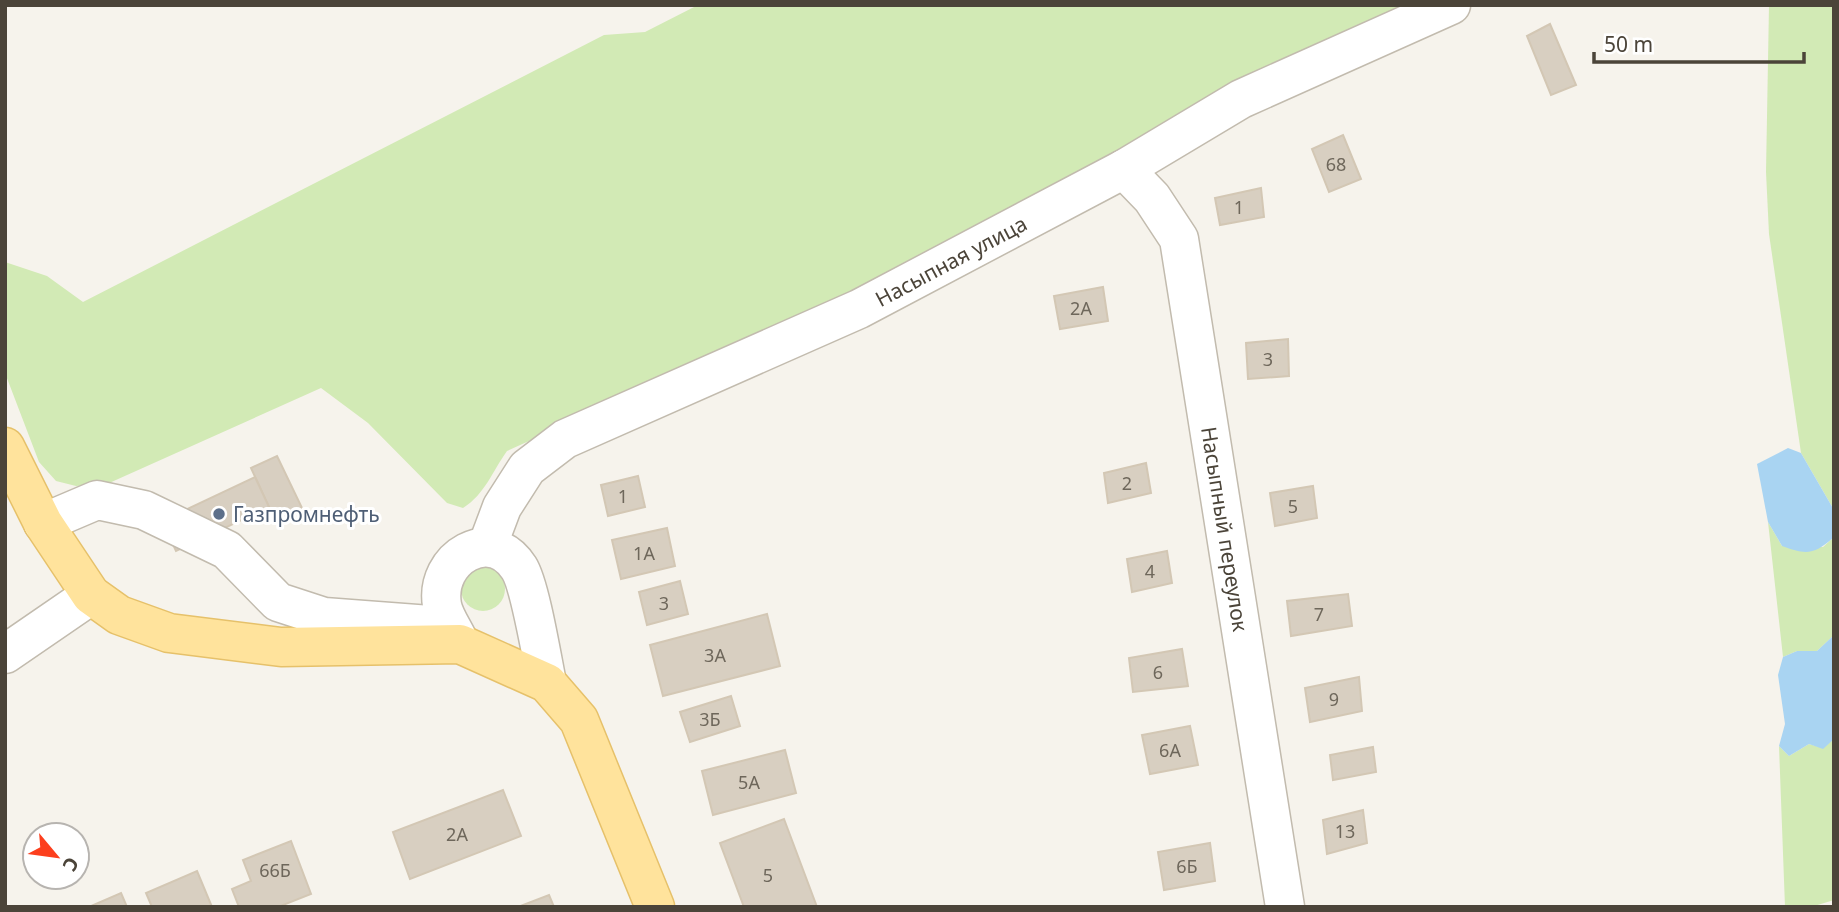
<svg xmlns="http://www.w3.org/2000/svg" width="1839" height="912" viewBox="0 0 1839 912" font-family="'Noto Sans',sans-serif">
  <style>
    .green { fill: #d2eab5 }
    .water { fill: #a9d4f2 }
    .building { fill: #d8cfc1; stroke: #d3c7b4; stroke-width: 2 }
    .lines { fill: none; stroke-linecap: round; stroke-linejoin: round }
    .minor-casing { stroke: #c2bbae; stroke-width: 41 }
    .major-casing { stroke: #e6c16a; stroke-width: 41 }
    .minor { stroke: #fff; stroke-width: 38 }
    .major { stroke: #ffe39c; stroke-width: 38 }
    .service-dot { fill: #5c6f8a; stroke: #fff; stroke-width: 2.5 }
    .labels { text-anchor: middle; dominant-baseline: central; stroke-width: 6; stroke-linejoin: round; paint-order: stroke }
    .number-label { font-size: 18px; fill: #6e675b }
    .street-label { font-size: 21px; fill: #4b4439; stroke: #fff }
    .service-label { font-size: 21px; fill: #4e5e75; stroke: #fff; text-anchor: start }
  </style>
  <rect width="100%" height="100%" fill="#f6f3ec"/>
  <g class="green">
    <path d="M698,5H1414L777,329L507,451C492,472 485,494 463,508L447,503L368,423L321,388L107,484L76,486L56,481L39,462L5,373V262L47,276L83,302L604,35L645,32Z"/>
    <polygon points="1769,5 1834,5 1834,510 1801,453 1769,234 1766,172"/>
    <polygon points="1768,522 1782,546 1823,547 1834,537 1834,635 1817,651 1797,651 1783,657"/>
    <circle cx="483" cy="589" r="22"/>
    <polygon points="1834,739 1834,900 1811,907 1785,907 1779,746 1789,756 1809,744 1823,748"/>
  </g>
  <g class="water">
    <path d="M1788,448L1801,453L1834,510V537C1814,555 1806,555 1782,546L1768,522L1757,464Z"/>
    <polygon points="1834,635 1834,739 1823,749 1809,744 1789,756 1779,746 1785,724 1778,675 1783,657 1797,651 1817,651"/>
  </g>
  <g class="building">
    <polygon points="1550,24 1576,85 1551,95 1527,36"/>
    <polygon points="1343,135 1361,179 1329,192 1312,149"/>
    <polygon points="1261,188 1264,217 1220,225 1215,198"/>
    <polygon points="1103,287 1108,321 1060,329 1054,296"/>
    <polygon points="1288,339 1289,376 1248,379 1246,343"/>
    <polygon points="277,456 302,508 275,520 251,468"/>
    <polygon points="1146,463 1151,493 1108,503 1104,473"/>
    <polygon points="638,476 645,507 608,516 601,485"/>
    <polygon points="255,477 269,507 176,551 162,521"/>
    <polygon points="1313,486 1317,518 1275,526 1270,493"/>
    <polygon points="667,528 675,566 621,579 612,540"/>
    <polygon points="1167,551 1172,583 1132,592 1127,559"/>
    <polygon points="680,581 688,614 647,625 639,592"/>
    <polygon points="1348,594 1352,626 1291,636 1287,601"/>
    <polygon points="767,614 780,666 663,696 650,645"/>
    <polygon points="1182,649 1188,686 1133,692 1129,658"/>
    <polygon points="1359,677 1362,711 1310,722 1305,688"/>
    <polygon points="731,696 740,726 690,742 680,712"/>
    <polygon points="1190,726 1198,765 1150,774 1142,735"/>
    <polygon points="1373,747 1376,772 1333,780 1330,755"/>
    <polygon points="785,750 796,793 713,815 702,771"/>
    <polygon points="503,790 521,836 410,879 393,832"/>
    <polygon points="1363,810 1367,843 1327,854 1323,820"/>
    <polygon points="784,819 817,907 744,907 720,843"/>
    <polygon points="291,841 311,894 278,907 239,907 232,889 251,881 243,860"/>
    <polygon points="1210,843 1215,881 1164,890 1158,852"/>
    <polygon points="197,871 212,907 152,907 146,893"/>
    <polygon points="121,893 127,907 89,907"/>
    <polygon points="549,895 554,907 518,907"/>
  </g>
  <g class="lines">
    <defs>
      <g id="minor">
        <polyline points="1124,169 1152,198 1179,239 1285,907"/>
        <polyline points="43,523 97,500 144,510 227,550 278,602 324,617 430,625 460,644"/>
        <polyline points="487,547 502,507 527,468 565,439 859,309 1124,169 1241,99 1451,5"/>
        <path d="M460,644C455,632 444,617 442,605C434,558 491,524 519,568C530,585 542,659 547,683"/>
        <polyline points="5,654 91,595"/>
      </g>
      <polyline id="major" points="5,447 43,523 91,595 119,615 169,633 281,647 460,644 547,683 579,720 655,907"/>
    </defs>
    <use href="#minor" class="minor-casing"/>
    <use href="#major" class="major-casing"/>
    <use href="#minor" class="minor"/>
    <use href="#major" class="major"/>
  </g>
  <circle class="service-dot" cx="219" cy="514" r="7"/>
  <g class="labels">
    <g class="number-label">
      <text x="1336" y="164">68</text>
      <text x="1239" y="207">1</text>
      <text x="1081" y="308">2А</text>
      <text x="1268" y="359">3</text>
      <text x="1127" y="483">2</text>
      <text x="623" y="496">1</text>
      <text x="1293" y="506">5</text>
      <text x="644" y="553">1А</text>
      <text x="1150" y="571">4</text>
      <text x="664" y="603">3</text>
      <text x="1319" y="614">7</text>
      <text x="715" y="655">3А</text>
      <text x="1158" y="672">6</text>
      <text x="1334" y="699">9</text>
      <text x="710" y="719">3Б</text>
      <text x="1170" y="750">6А</text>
      <text x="749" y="782">5А</text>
      <text x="1345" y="831">13</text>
      <text x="457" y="834">2А</text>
      <text x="1187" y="866">6Б</text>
      <text x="275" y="870">66Б</text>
      <text x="768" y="875">5</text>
    </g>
    <g class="street-label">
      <text transform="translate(951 261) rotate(-28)">Насыпная улица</text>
      <text transform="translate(1225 529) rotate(81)">Насыпный переулок</text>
    </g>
    <g class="service-label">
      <text x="233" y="514">Газпромнефть</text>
    </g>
  </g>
  <rect width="1839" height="912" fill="none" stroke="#4b4439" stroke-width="14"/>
  <g transform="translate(56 856) rotate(119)"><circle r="33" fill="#ffffff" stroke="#b7b4b0" stroke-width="2"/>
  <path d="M0-5L12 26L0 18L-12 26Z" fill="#fc3f1d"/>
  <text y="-10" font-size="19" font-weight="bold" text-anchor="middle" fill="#4b4439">С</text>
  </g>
  <path d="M1594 52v10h210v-10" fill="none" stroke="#4b4439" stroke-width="3.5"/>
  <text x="1604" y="52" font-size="21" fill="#4b4439" stroke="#ffffff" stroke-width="5" paint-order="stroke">50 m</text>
</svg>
